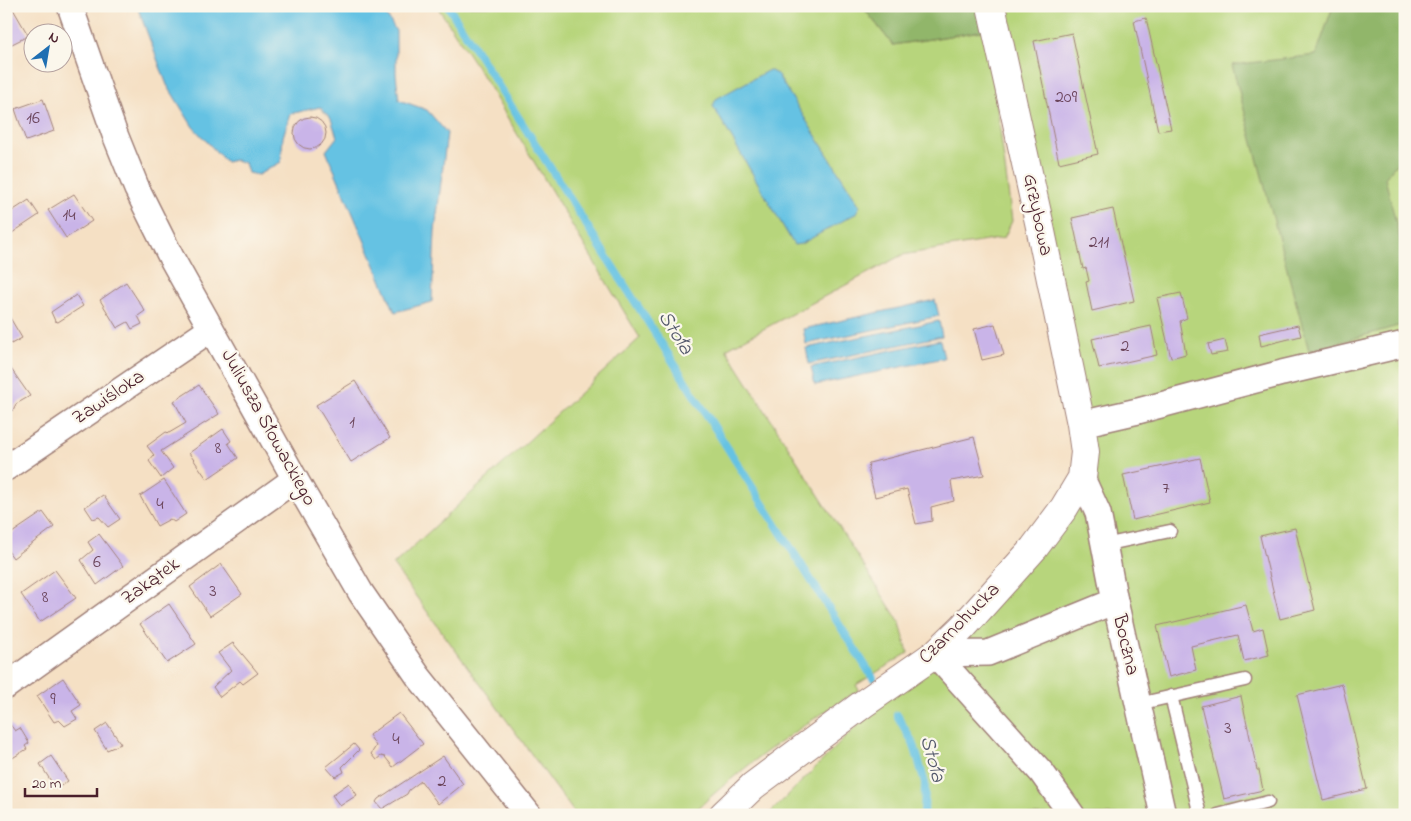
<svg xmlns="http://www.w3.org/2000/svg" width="1411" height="821" viewBox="0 0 1411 821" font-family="'Indie Flower',sans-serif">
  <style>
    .green { fill: #b7d57b; stroke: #807a53 }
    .forest { fill: #91b66b; stroke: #6e6a4b }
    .water { fill: #65c2e3; stroke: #587087 }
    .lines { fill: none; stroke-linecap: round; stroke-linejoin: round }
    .stream { stroke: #65c2e3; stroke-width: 8 }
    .building { fill: #c9b4e8 }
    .lane-casing { stroke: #a08078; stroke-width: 15 }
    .street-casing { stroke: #a08078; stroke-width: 28 }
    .secondary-casing { stroke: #a08078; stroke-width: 30 }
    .lane { stroke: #fff; stroke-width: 12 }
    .street { stroke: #fff; stroke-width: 25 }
    .secondary { stroke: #fff; stroke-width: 28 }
    .labels { text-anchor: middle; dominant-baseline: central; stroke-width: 4.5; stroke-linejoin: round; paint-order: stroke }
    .number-label { font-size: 18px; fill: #6a445a }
    .street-label { font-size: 20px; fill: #4a1f2b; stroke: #fbf7ec }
    .water-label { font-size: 21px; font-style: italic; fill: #53586b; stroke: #fbf7ec }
  </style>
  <rect width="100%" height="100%" fill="#fbf7ec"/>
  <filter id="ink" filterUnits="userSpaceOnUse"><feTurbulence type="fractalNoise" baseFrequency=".02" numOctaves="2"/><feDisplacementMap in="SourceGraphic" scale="10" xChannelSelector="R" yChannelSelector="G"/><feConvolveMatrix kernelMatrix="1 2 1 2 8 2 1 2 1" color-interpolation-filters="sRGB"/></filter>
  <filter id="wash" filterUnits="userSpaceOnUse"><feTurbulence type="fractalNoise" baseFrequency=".0096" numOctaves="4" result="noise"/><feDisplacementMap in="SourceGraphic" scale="20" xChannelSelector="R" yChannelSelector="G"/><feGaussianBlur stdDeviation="1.12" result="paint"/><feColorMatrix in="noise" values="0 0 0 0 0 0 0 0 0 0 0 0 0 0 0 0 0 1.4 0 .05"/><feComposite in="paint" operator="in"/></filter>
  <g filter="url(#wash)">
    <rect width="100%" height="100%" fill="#f5e0c4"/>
    <g class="green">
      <path d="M437,6H862L893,45L987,30L1012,221L1004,238L902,255L726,349L900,623L908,653L856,685L859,690C800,727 741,766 691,815H576L393,565L640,338L477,67Z"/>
      <polygon points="995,6 1405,6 1405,815 768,815 1098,485"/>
    </g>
    <g class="forest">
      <polygon points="862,6 981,6 987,30 893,45"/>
      <polygon points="1333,6 1405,6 1405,153 1385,178 1405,260 1405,324 1309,351 1232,65 1316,55"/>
    </g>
    <g class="water">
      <polygon points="137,6 381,6 396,31 396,74 399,100 427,110 447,133 435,231 432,302 395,312 326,151 337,137 331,119 320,107 290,114 283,137 281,162 258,175 248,173 245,163 235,160 226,162 193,127 167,85"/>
      <polygon points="769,70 777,74 860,206 855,214 801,244 794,245 713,106 716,99"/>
      <polygon points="935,300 939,316 806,344 803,329"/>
      <polygon points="939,321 942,336 809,364 806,348"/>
      <polygon points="940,340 944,358 815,385 811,367"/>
    </g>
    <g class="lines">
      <g class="stream">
        <polyline points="448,6 873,678"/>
        <polyline points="897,715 914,745 925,783 924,815"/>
      </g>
    </g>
    <g id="blocks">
      <g class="building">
        <polygon points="13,9 28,35 26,37 6,47 6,13"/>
        <polygon points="1146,18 1171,129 1158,131 1134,21"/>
        <polygon points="1072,33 1098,154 1059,163 1034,41"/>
        <polygon points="43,99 54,131 26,141 15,109"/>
        <circle cx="310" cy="133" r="16"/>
        <polygon points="74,194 92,221 66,238 48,210"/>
        <polygon points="29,200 39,215 6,237 6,215"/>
        <polygon points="1113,209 1134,301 1092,311 1086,282 1089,281 1086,268 1083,269 1072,218"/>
        <polygon points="126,282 145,311 138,316 142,324 132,329 128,322 117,328 100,300"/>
        <polygon points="1181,293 1187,318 1180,321 1186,354 1171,358 1157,298"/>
        <polygon points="76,295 83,306 58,322 55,321 51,312"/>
        <polygon points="6,311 22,338 11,344 6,336"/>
        <polygon points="995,324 1004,355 982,360 974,329"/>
        <polygon points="1298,325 1301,336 1261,346 1259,334"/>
        <polygon points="1151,326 1157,355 1099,368 1092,339"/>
        <polygon points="1225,340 1228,352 1211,355 1208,344"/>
        <polygon points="9,366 30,396 16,404 13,410 6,414 6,369"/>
        <polygon points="355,381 390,438 351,462 316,405"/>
        <polygon points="199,385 219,414 161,451 173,468 161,478 149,461 154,455 147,446 166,432 169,433 186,423 174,401"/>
        <polygon points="223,429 231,441 228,443 238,458 207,479 189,453"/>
        <polygon points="974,437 984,475 951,481 954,501 931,507 932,521 916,524 907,489 875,497 868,469 869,463"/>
        <polygon points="1200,458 1210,502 1133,520 1123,475"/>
        <polygon points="164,480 186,514 174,522 170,519 157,526 140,496"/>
        <polygon points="103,495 120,519 108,527 99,517 93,519 85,507"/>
        <polygon points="43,512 54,527 13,558 6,548 6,532 9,535"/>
        <polygon points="1295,528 1315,610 1280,619 1260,536"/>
        <polygon points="99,534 123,566 97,585 81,560 93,550 88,542"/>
        <polygon points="221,564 242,594 210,616 190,587"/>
        <polygon points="55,570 76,598 40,622 21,594"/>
        <polygon points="169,604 196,644 167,663 140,624"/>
        <polygon points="1246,605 1253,631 1263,628 1269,655 1244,661 1238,635 1191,646 1196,670 1169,677 1157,626"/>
        <polygon points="233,643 258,673 243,684 240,681 220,697 213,687 231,670 218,653"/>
        <polygon points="63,678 81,705 72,711 77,719 65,726 59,720 54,722 37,696"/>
        <polygon points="1342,684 1367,789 1323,800 1297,695"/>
        <polygon points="1241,696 1257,770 1259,770 1263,790 1224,799 1201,706"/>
        <polygon points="399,713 423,744 393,767 385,757 381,756 376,760 371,754 376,746 369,735"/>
        <polygon points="6,719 15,731 20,728 29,743 25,746 27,749 6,762"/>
        <polygon points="107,723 121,744 107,750 95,731"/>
        <polygon points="354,744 359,750 342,767 344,772 335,777 326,767"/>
        <polygon points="51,756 68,781 56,789 40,764"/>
        <polygon points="443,756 463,784 438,804 421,781 409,790 407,794 382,809 376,802 378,799"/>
        <polygon points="349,783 357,795 340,806 332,795"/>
      </g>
    </g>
  </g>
  <g filter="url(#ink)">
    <use href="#blocks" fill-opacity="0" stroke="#a08078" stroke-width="1"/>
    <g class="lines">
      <defs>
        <g id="lane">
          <polyline points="1104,545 1170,531"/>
          <polyline points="1171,696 1200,815"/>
          <polyline points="1138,704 1245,680"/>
          <polyline points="1218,815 1268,802"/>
        </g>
        <g id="street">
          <polyline points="70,6 114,132 137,189 171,257 295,479 361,593 418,676 529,815"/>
          <polyline points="1081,424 1138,411 1282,373 1405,344"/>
          <polyline points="6,468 211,329"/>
          <polyline points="1082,478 1098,513 1115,601 1163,815"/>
          <polyline points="935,654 1042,773 1072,815"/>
          <polyline points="935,654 988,653 1115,601"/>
          <polyline points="6,686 295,479"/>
        </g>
        <polyline id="secondary" points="723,815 753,786 863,704 935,654 963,627 1034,548 1064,508 1082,478 1085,452 1081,424 1039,222 991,6"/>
      </defs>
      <use href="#lane" class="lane-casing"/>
      <use href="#street" class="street-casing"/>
      <use href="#secondary" class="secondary-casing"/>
      <use href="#lane" class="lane"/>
      <use href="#street" class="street"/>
      <use href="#secondary" class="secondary"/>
    </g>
  </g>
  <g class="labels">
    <g class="number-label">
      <text x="1066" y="98">209</text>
      <text x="33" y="119">16</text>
      <text x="69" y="216">14</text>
      <text x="1099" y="243">211</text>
      <text x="1125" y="347">2</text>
      <text x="352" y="423">1</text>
      <text x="218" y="449">8</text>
      <text x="1166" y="489">7</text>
      <text x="160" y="505">4</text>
      <text x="97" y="563">6</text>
      <text x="213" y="592">3</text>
      <text x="45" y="598">8</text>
      <text x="53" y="700">9</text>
      <text x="1228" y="729">3</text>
      <text x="396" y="740">4</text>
      <text x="442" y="782">2</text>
    </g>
    <g class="street-label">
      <text transform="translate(1037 215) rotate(78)">Grzybowa</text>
      <text transform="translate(109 398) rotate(-34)">Zawiśloka</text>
      <text transform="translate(268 428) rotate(61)">Juliusza Słowackiego</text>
      <text transform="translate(151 582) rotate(-36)">Zakątek</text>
      <text transform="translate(960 624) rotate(-45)">Czarnohucka</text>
      <text transform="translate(1125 645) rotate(77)">Boczna</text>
    </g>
    <g class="water-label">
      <text transform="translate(675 333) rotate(58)">Stoła</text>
      <text transform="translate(932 759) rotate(75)">Stoła</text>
    </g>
  </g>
  <rect width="1411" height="821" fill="none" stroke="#fbf7ec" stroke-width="25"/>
  <g transform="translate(48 48) rotate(31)"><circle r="24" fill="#fbf7ec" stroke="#b4a19f"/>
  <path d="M0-4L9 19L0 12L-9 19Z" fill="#1f6fb2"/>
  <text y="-8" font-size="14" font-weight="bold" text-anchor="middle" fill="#4a1f2b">N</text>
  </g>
  <path d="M25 788v8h72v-8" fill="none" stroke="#4a1f2b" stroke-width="2.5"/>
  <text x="32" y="788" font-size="15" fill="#4a1f2b" stroke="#fbf7ec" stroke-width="4" paint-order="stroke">20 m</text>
</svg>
